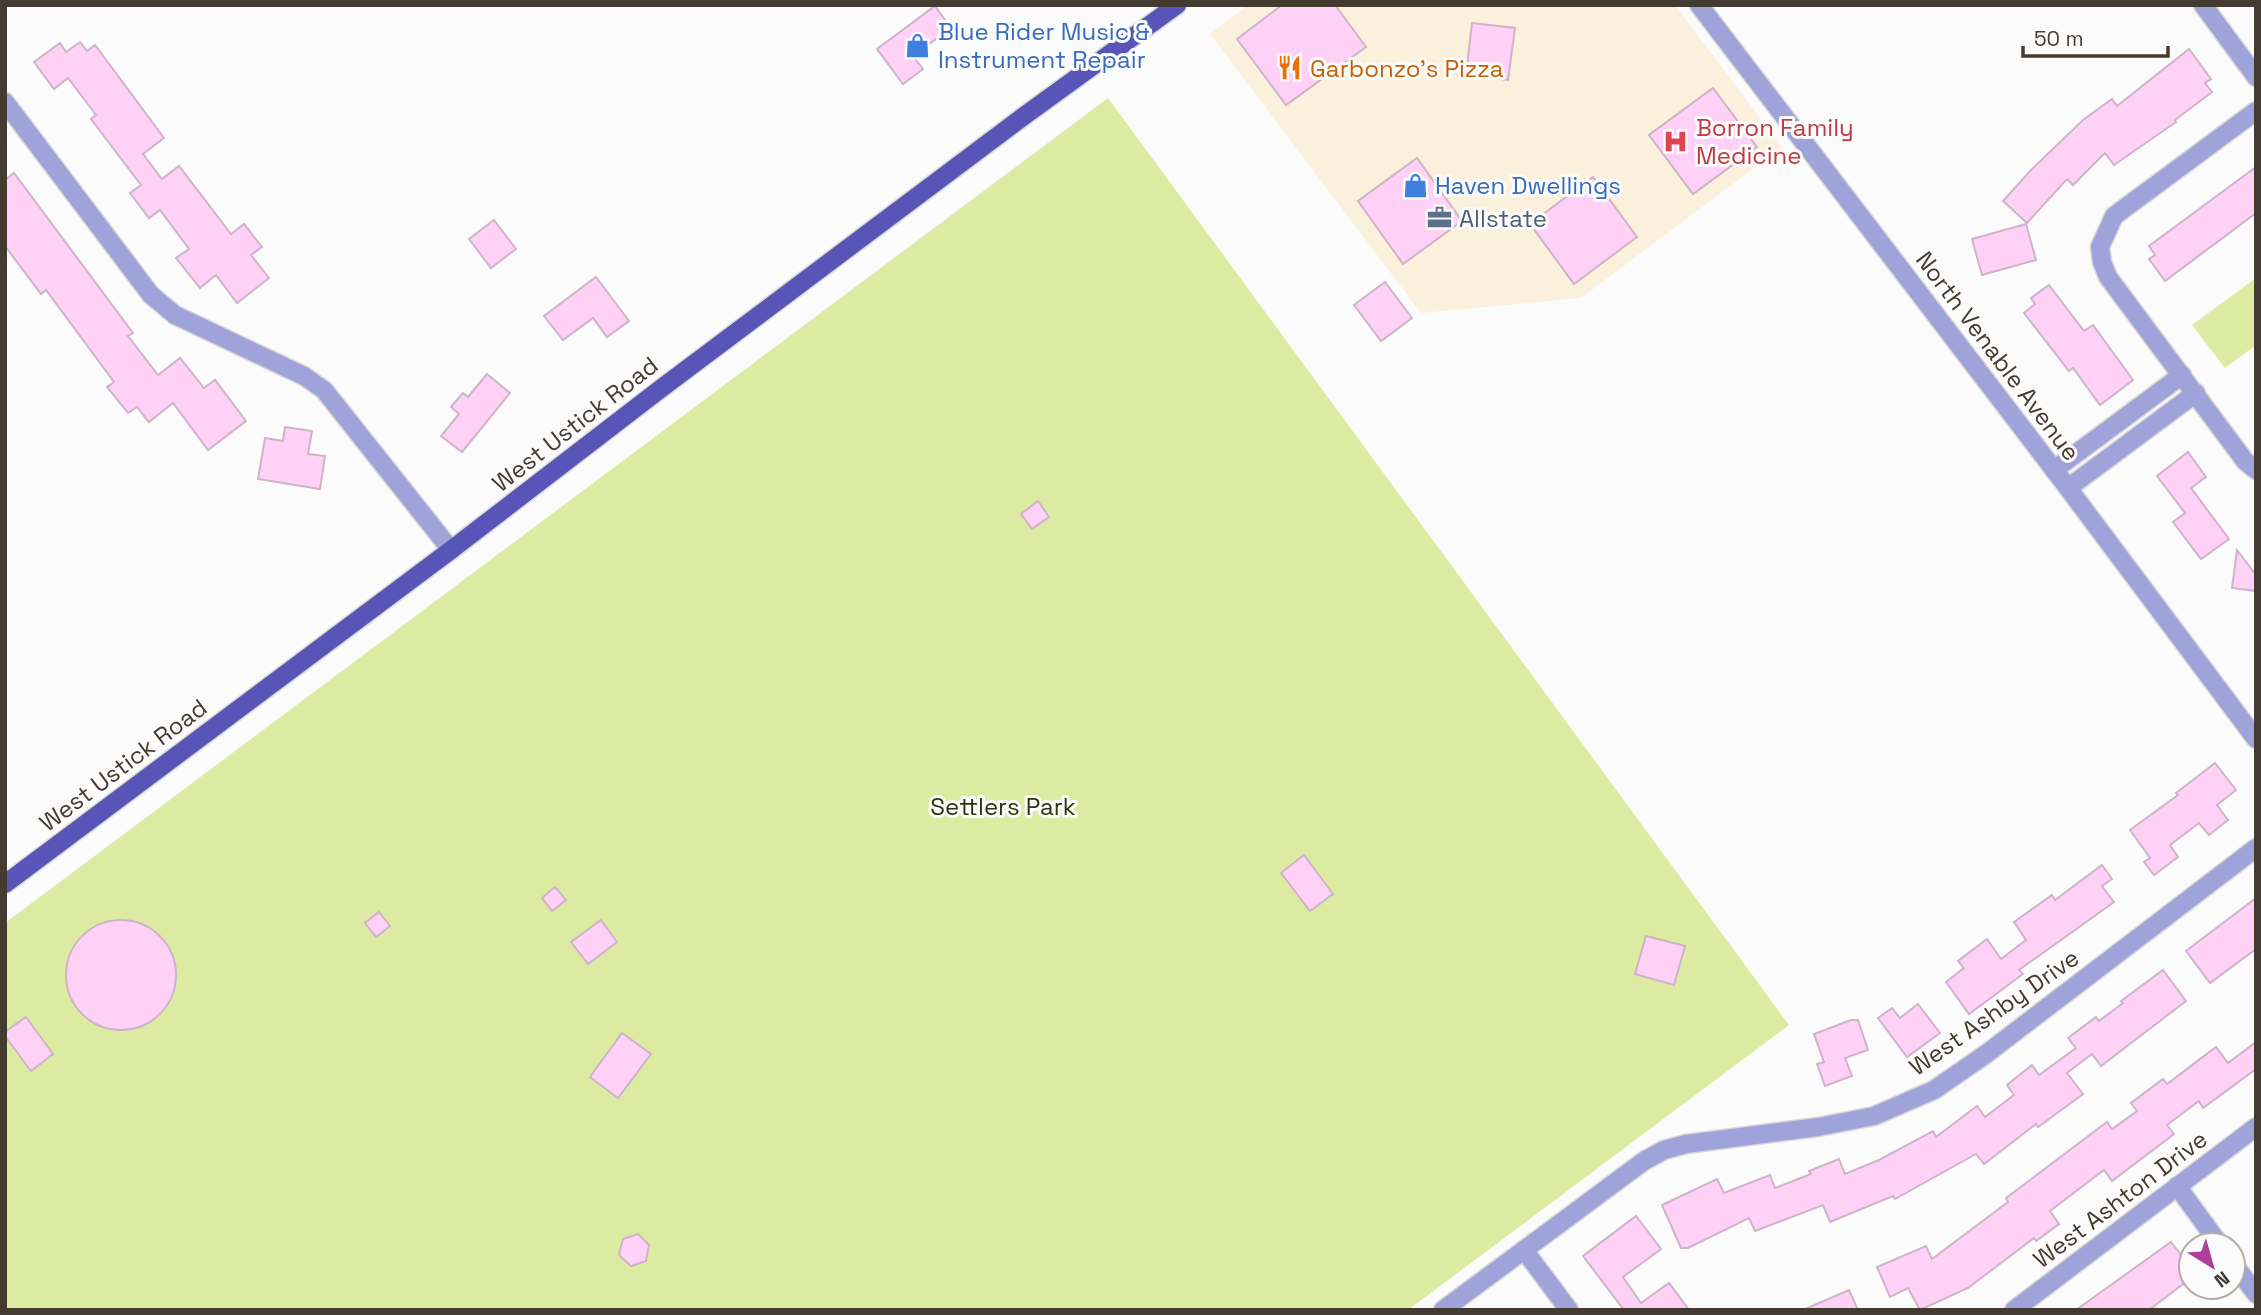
<svg xmlns="http://www.w3.org/2000/svg" width="2261" height="1315" viewBox="0 0 2261 1315" font-family="'Space Grotesk',sans-serif">
  <style>
    .commercial { fill: #fbf0db }
    .green { fill: #dceba1 }
    .building { fill: #ffd1f6; stroke: #ceb4c9; stroke-width: 2 }
    .lines { fill: none; stroke-linecap: round; stroke-linejoin: round }
    .minor-casing { stroke: #dad8d6; stroke-width: 21 }
    .major-casing { stroke: #dad8d6; stroke-width: 21 }
    .minor { stroke: #9ea3da; stroke-width: 18 }
    .major { stroke: #5755b7; stroke-width: 18 }
    .labels { text-anchor: middle; dominant-baseline: central; stroke-width: 6; stroke-linejoin: round; paint-order: stroke }
    .shop-label { font-size: 24px; fill: #366cbe; stroke: #fbfbfb; text-anchor: start }
    .food-label { font-size: 24px; fill: #c56008; stroke: #fbfbfb; text-anchor: start }
    .health-label { font-size: 24px; fill: #be3a42; stroke: #fbfbfb; text-anchor: start }
    .service-label { font-size: 24px; fill: #4e5e75; stroke: #fbfbfb; text-anchor: start }
    .street-label { font-size: 24px; fill: #443b30; stroke: #fbfbfb }
    .park-label { font-size: 24px; fill: #2d340d; stroke: #fbfbfb }
  </style>
  <rect width="100%" height="100%" fill="#fbfbfb"/>
  <polygon class="commercial" points="1248,5 1675,5 1782,147 1581,298 1421,313 1210,34"/>
  <g class="green">
    <polygon points="1108,98 1789,1025 1408,1310 5,1310 5,923"/>
    <polygon points="2256,278 2256,345 2225,368 2192,325"/>
  </g>
  <g class="building">
    <polygon points="1282,5 1335,5 1366,47 1286,105 1237,39"/>
    <polygon points="935,6 951,28 913,56 923,69 903,84 877,49"/>
    <polygon points="1472,23 1515,28 1508,80 1466,74"/>
    <polygon points="80,42 87,51 95,45 164,138 143,154 162,179 179,166 231,234 244,224 262,247 251,255 269,278 237,303 216,275 200,288 176,258 189,249 160,210 149,218 130,193 141,185 91,119 96,115 68,78 54,89 34,62 60,43 66,52"/>
    <polygon points="2189,49 2211,79 2205,83 2212,92 2175,120 2176,122 2114,165 2105,153 2073,185 2067,179 2027,223 2003,201 2031,170 2083,120 2112,99 2117,106"/>
    <polygon points="1713,88 1757,147 1693,194 1649,135"/>
    <polygon points="1417,158 1462,221 1403,264 1358,201"/>
    <polygon points="2256,167 2256,213 2165,281 2149,259 2155,255 2149,246"/>
    <polygon points="14,173 133,333 128,336 158,375 180,358 204,388 215,380 246,421 208,450 173,403 149,422 137,407 128,413 107,387 114,382 46,290 41,294 5,246 5,180"/>
    <polygon points="1593,177 1637,237 1574,284 1530,224"/>
    <polygon points="494,220 516,249 491,268 469,239"/>
    <polygon points="2026,224 2036,260 1982,275 1972,239"/>
    <polygon points="596,277 629,321 607,337 593,318 563,340 544,316"/>
    <polygon points="1385,282 1412,318 1381,341 1354,305"/>
    <polygon points="2049,285 2084,331 2093,325 2133,380 2100,405 2073,368 2069,371 2024,313 2035,304 2031,298"/>
    <polygon points="487,374 510,393 462,452 441,436 459,414 451,407 463,393 468,397"/>
    <polygon points="285,427 312,431 308,454 325,456 320,489 258,479 265,438 283,441"/>
    <polygon points="2188,452 2206,477 2191,488 2229,539 2201,559 2173,522 2185,513 2157,476"/>
    <polygon points="1038,501 1049,517 1032,529 1021,514"/>
    <polygon points="2237,550 2256,575 2256,591 2232,588"/>
    <polygon points="2215,763 2236,790 2217,805 2228,820 2209,835 2199,823 2170,845 2178,857 2154,875 2144,862 2150,858 2130,830 2178,795 2176,793"/>
    <polygon points="1304,855 1333,894 1310,911 1281,873"/>
    <polygon points="2102,865 2112,879 2102,886 2114,902 2019,970 2023,974 1969,1014 1946,982 1964,968 1958,961 1987,939 2001,959 2026,940 2014,922 2052,895 2055,900"/>
    <polygon points="555,887 566,900 552,911 542,898"/>
    <polygon points="2256,898 2256,949 2210,983 2186,951"/>
    <polygon points="379,912 390,926 376,937 365,923"/>
    <circle cx="121" cy="975" r="55"/>
    <polygon points="601,920 617,942 588,964 571,942"/>
    <polygon points="1646,936 1685,946 1674,985 1635,974"/>
    <polygon points="2163,970 2186,1001 2101,1066 2092,1054 2067,1073 2083,1094 2038,1127 2036,1124 1984,1164 1976,1154 1895,1199 1893,1196 1830,1222 1823,1205 1755,1231 1749,1218 1688,1248 1681,1248 1662,1205 1717,1179 1724,1193 1770,1175 1775,1188 1811,1174 1809,1171 1839,1159 1845,1174 1879,1160 1933,1131 1936,1137 1977,1106 1985,1117 2014,1095 2007,1085 2032,1065 2039,1075 2076,1048 2068,1038 2096,1017 2099,1021 2123,1003 2121,1001"/>
    <polygon points="1918,1004 1940,1033 1907,1057 1878,1018 1892,1008 1900,1018"/>
    <polygon points="26,1017 53,1054 31,1071 5,1036 5,1032"/>
    <polygon points="1851,1020 1858,1020 1868,1050 1845,1058 1852,1076 1825,1086 1817,1064 1824,1062 1814,1034"/>
    <polygon points="622,1033 651,1054 618,1098 590,1077"/>
    <polygon points="2256,1042 2256,1069 2203,1108 2199,1101 2167,1125 2174,1134 2112,1181 2104,1170 2050,1211 2059,1224 2036,1241 2034,1238 1968,1288 1920,1310 1908,1288 1890,1297 1877,1267 1926,1246 1932,1259 2008,1202 2006,1198 2107,1122 2112,1129 2137,1111 2131,1103 2163,1079 2167,1084 2216,1047 2228,1063"/>
    <polygon points="1636,1216 1661,1249 1623,1277 1641,1303 1669,1283 1689,1310 1624,1310 1583,1256"/>
    <polygon points="638,1234 649,1245 646,1261 631,1266 619,1255 623,1239"/>
    <polygon points="2171,1242 2191,1268 2191,1278 2149,1310 2076,1310"/>
    <polygon points="1849,1290 1858,1310 1803,1310"/>
  </g>
  <g class="lines">
    <defs>
      <g id="minor">
        <polyline points="1699,5 2068,488 2256,739"/>
        <polyline points="2203,5 2256,77"/>
        <polyline points="5,102 151,295 175,315 304,376 324,390 451,550"/>
        <polyline points="2256,111 2114,216 2100,247 2102,262 2108,277 2245,461 2256,470"/>
        <polyline points="2054,470 2182,375"/>
        <polyline points="2068,488 2196,393"/>
        <polyline points="2177,1186 2220,1245"/>
        <polyline points="1524,1250 1569,1310"/>
        <polyline points="2233,1263 2256,1294"/>
        <polyline points="1443,1310 1644,1161 1664,1150 1686,1144 1818,1127 1874,1116 1934,1090 1986,1054 2256,848"/>
        <polyline points="2014,1310 2256,1127"/>
      </g>
      <polyline id="major" points="5,884 451,550 663,387 1024,116 1177,5"/>
    </defs>
    <use href="#minor" class="minor-casing"/>
    <use href="#major" class="major-casing"/>
    <use href="#minor" class="minor"/>
    <use href="#major" class="major"/>
  </g>
  <defs>
    <symbol id="shop-bare" viewBox="-9 -9 18 18"><path d="M-5-2.5h2.3a2.7 3.5 0 0 1 5.4 0H5L5.5 6h-11ZM-1.5-2.5h3a1.5 2.3 0 0 0-3 0Z" fill="#3f7fe0" stroke="#fbfbfb" stroke-width="2.5" paint-order="stroke"/></symbol>
    <symbol id="restaurant-bare" viewBox="-9 -9 18 18"><path d="M-5-6h1v4h1v-4h1v4h1v-4h1v5L-1.5 .5V6h-2V.5L-5-1ZM5-6V6H3V1.5H1.5Q1.5-4 5-6Z" fill="#e8710a" stroke="#fbfbfb" stroke-width="2.5" paint-order="stroke"/></symbol>
    <symbol id="hospital-bare" viewBox="-9 -9 18 18"><path d="M-5-5h3v3.5h4V-5h3V5h-3V1.5h-4V5h-3Z" fill="#e0444e" stroke="#fbfbfb" stroke-width="2.5" paint-order="stroke"/></symbol>
    <symbol id="office-bare" viewBox="-9 -9 18 18"><path d="M-6-3h4V-5.5h4V-3h4V5H-6ZM-1-4.5V-3h2v-1.5ZM-6 0V1H6V0Z" fill="#5c6f8a" stroke="#fbfbfb" stroke-width="2.5" paint-order="stroke"/></symbol>
  </defs>
  <g fill-rule="evenodd">
    <use href="#shop-bare" x="900" y="28" width="35" height="35"/>
    <use href="#restaurant-bare" x="1272" y="50" width="35" height="35"/>
    <use href="#hospital-bare" x="1658" y="124" width="35" height="35"/>
    <use href="#shop-bare" x="1398" y="168" width="35" height="35"/>
    <use href="#office-bare" x="1422" y="200" width="35" height="35"/>
  </g>
  <g class="labels">
    <g class="shop-label">
      <text x="938" y="31">Blue Rider Music &amp;<tspan x="938" dy="28">Instrument Repair</tspan></text>
      <text x="1435" y="185">Haven Dwellings</text>
    </g>
    <g class="food-label">
      <text x="1310" y="68">Garbonzo's Pizza</text>
    </g>
    <g class="health-label">
      <text x="1696" y="127">Borron Family<tspan x="1696" dy="28">Medicine</tspan></text>
    </g>
    <g class="service-label">
      <text x="1459" y="218">Allstate</text>
    </g>
    <g class="street-label">
      <text transform="translate(1998 356) rotate(53)">North Venable Avenue</text>
      <text transform="translate(575 424) rotate(-38)">West Ustick Road</text>
      <text transform="translate(123 765) rotate(-37)">West Ustick Road</text>
      <text transform="translate(1994 1012) rotate(-35)">West Ashby Drive</text>
      <text transform="translate(2120 1199) rotate(-37)">West Ashton Drive</text>
    </g>
    <g class="park-label">
      <text x="1003" y="806">Settlers Park</text>
    </g>
  </g>
  <rect width="2261" height="1315" fill="none" stroke="#443b30" stroke-width="14"/>
  <g transform="translate(2212 1266) rotate(143)"><circle r="33" fill="#fbfbfb" stroke="#b2aeaa" stroke-width="2"/>
  <path d="M0-5L12 26L0 18L-12 26Z" fill="#ad3e9c"/>
  <text y="-10" font-size="19" font-weight="bold" text-anchor="middle" fill="#443b30">N</text>
  </g>
  <path d="M2023 46v10h145v-10" fill="none" stroke="#443b30" stroke-width="3.5"/>
  <text x="2034" y="46" font-size="21" fill="#443b30" stroke="#fbfbfb" stroke-width="5" paint-order="stroke">50 m</text>
</svg>
